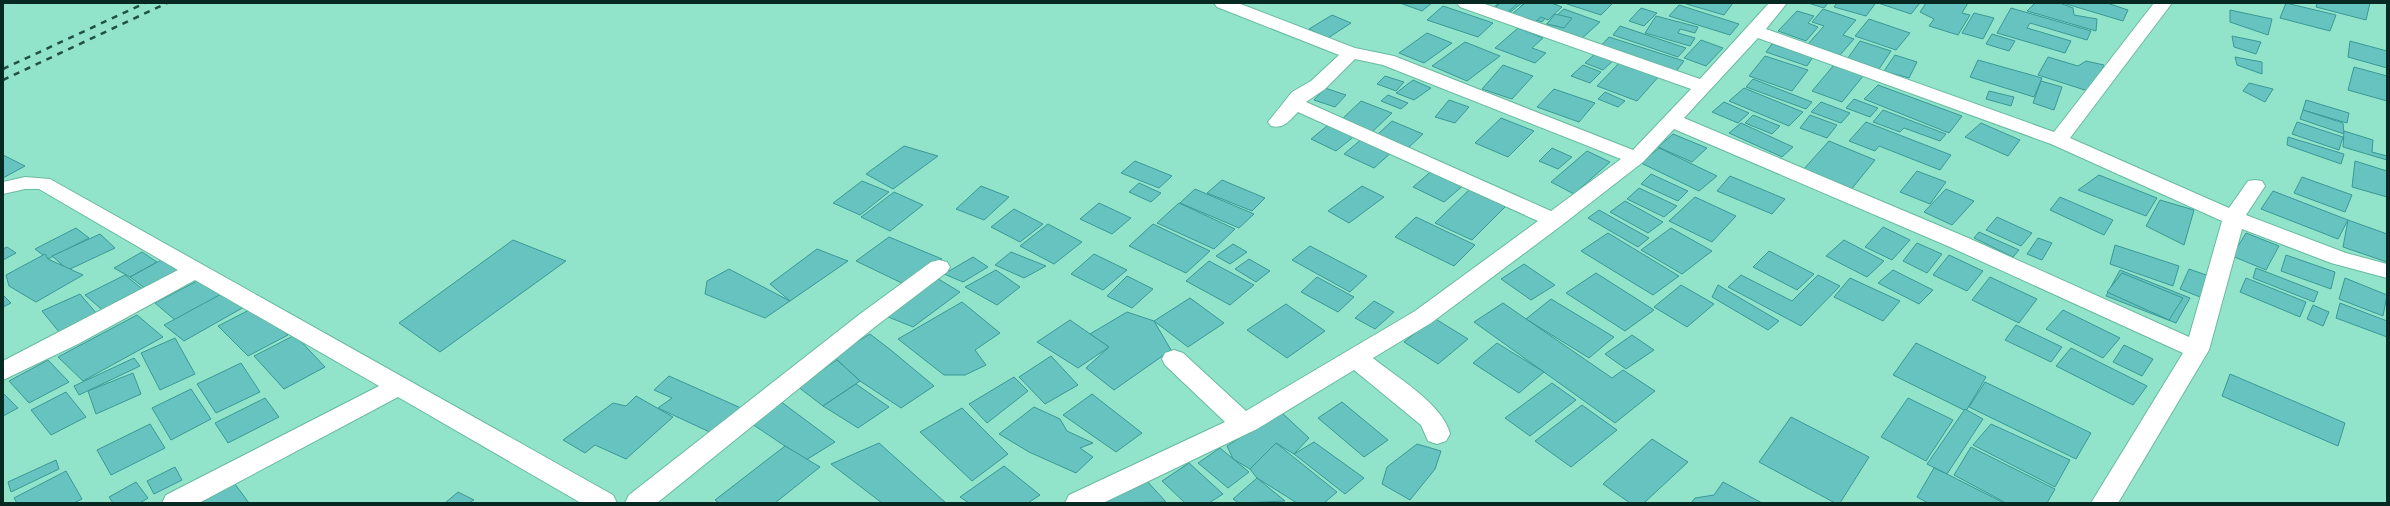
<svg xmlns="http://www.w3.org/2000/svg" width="2390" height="506" viewBox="0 0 2390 506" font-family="Ubuntu,sans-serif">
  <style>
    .building { fill: #67c3c0; stroke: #399996 }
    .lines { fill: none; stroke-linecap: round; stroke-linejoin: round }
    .minor-casing { stroke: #68baa1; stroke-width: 2 }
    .minor { fill: #fff; fill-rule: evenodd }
    .rail { stroke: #235044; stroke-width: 2.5; stroke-dasharray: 6 6; stroke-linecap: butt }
  </style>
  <rect width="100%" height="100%" fill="#91e3c9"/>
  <g class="building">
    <polygon points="1400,3 1432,3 1422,11"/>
    <polygon points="1499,3 1522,3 1509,13 1494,7"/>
    <polygon points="1500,3 1518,3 1508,12 1495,8"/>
    <polygon points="1524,3 1552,3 1557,4 1542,22 1514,13"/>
    <polygon points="1525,3 1551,3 1562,7 1548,20 1541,17 1535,22 1512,14"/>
    <polygon points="1564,3 1613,3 1601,15"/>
    <polygon points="1683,3 1733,3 1724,15"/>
    <polygon points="1808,3 1828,3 1824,8"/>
    <polygon points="1837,3 1873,3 1875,4 1866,16 1834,7"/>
    <polygon points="1878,3 1920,3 1911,14"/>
    <polygon points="1926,3 1968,3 1962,13 1970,15 1958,35 1929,26 1934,19 1920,12"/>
    <polygon points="2035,3 2060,3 2073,8 2074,15 2097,19 2096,31 2027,11"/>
    <polygon points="2063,3 2107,3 2128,10 2123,21"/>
    <polygon points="2286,3 2336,15 2330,31 2280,18"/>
    <polygon points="2317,3 2370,3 2366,20 2316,7"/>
    <polygon points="1679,5 1739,24 1730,35 1669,16"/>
    <polygon points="1443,6 1493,23 1478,37 1427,20"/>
    <polygon points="1641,8 1657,13 1644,26 1629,21"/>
    <polygon points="2011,8 2091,31 2087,40 2030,23 2027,28 2071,41 2065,53 1997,33"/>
    <polygon points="1564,9 1600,22 1580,40 1543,27"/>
    <polygon points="1823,9 1856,20 1843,35 1854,39 1840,55 1808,44 1824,26 1812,22"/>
    <polygon points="2230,10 2272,19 2268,35 2230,22"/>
    <polygon points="1797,11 1814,16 1808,23 1818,27 1806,41 1778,31"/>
    <polygon points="1974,13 1994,18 1983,39 1962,33"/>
    <polygon points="1555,14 1572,18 1564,28 1547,24"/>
    <polygon points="1332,15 1351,23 1328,38 1309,29"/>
    <polygon points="1656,16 1698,27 1695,33 1680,29 1678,33 1695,38 1690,46 1645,33"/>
    <polygon points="1869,19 1910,33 1896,50 1855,36"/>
    <polygon points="1620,26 1686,48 1678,57 1613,35"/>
    <polygon points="1518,28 1543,38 1532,48 1546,53 1535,63 1495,48"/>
    <polygon points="1427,33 1452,43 1424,63 1399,53"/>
    <polygon points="1992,34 2015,41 2009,51 1986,44"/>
    <polygon points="2232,36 2261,42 2256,54 2234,47"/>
    <polygon points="1609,37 1684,61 1674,74 1598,49"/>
    <polygon points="1701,40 1723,48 1706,66 1684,58"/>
    <polygon points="1860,41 1891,51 1879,69 1848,58"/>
    <polygon points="2350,41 2387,51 2387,68 2348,57"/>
    <polygon points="1465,42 1500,56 1467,81 1432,66"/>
    <polygon points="1772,44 1813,57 1807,66 1766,52"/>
    <polygon points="1597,52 1615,59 1603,70 1585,63"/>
    <polygon points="1895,55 1917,62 1909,78 1884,71"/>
    <polygon points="1765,56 1808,70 1792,91 1749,76"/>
    <polygon points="2048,57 2078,66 2086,61 2104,65 2091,92 2038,75"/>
    <polygon points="2235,57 2262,62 2262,74 2237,65"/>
    <polygon points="1978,60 2042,78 2034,97 1970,77"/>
    <polygon points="1621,61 1660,75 1637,101 1597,86"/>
    <polygon points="1503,65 1533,76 1512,99 1482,89"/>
    <polygon points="1583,65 1601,72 1590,83 1571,76"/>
    <polygon points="1834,65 1864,75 1842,102 1812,91"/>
    <polygon points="2354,67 2387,76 2387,101 2348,90"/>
    <polygon points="1385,76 1404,82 1396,91 1377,84"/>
    <polygon points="1753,79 1812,102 1806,109 1746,87"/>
    <polygon points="1413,80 1431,88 1414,100 1396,93"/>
    <polygon points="2041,81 2062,87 2054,110 2033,103"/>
    <polygon points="2249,83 2273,89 2265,102 2243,91"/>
    <polygon points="1878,85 1962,116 1949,133 1864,99"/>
    <polygon points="1325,88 1346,95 1335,107 1314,100"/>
    <polygon points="1744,88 1803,112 1789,126 1729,101"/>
    <polygon points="1554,89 1595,103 1579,122 1537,107"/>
    <polygon points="1989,91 2014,97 2011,106 1986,99"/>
    <polygon points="1605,92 1625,101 1618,107 1598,99"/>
    <polygon points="1388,95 1408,103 1401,109 1381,101"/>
    <polygon points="1854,99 1878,108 1870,117 1846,108"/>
    <polygon points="1449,100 1469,107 1455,123 1435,117"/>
    <polygon points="2306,100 2349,113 2347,123 2303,110"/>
    <polygon points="1361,101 1392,113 1371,133 1340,121"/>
    <polygon points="1724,102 1749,113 1738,123 1712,112"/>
    <polygon points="1821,102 1850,113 1841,123 1811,112"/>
    <polygon points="1883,110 1946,134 1940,141 1904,128 1900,132 1873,122"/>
    <polygon points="2303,110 2343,123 2344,134 2300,119"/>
    <polygon points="1753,115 1780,126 1772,134 1745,123"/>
    <polygon points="1810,115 1837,125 1827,138 1800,128"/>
    <polygon points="1501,118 1534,131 1508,157 1475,143"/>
    <polygon points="1392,121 1423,134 1408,148 1376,136"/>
    <polygon points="1332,122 1357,134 1336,151 1311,139"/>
    <polygon points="1866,122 1951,155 1940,170 1879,146 1875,151 1849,141"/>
    <polygon points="2297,122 2343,137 2339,150 2292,134"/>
    <polygon points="1741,123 1793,147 1782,157 1729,133"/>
    <polygon points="1981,123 2020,140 2008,156 1965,137"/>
    <polygon points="2344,131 2373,140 2372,152 2387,156 2387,160 2343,147"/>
    <polygon points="1673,134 1707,148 1692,162 1658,147"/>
    <polygon points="2288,137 2344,154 2341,164 2287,145"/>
    <polygon points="1363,138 1393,151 1374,168 1344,154"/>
    <polygon points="1829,141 1875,160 1850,191 1802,171"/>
    <polygon points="904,146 938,156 893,189 866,174"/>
    <polygon points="1552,148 1572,157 1558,169 1539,161"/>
    <polygon points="1659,148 1717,176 1699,191 1641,163"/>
    <polygon points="1587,151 1610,162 1574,194 1551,182"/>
    <polygon points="3,155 25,166 3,178"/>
    <polygon points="1135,161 1172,176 1159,188 1121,173"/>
    <polygon points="2355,161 2387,171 2387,197 2352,187"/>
    <polygon points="1434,169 1465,184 1444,202 1413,187"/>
    <polygon points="1917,171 1946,182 1930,204 1900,192"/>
    <polygon points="1651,174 1688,191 1678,201 1641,184"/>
    <polygon points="2099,175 2157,198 2146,216 2078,190"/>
    <polygon points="1730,176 1785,199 1772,214 1717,191"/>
    <polygon points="2302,177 2352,195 2345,212 2294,193"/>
    <polygon points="1222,180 1265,198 1252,211 1207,193"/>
    <polygon points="862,181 889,192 860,215 833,203"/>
    <polygon points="1139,183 1161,193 1151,202 1129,192"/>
    <polygon points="981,186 1009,197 984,220 956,209"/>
    <polygon points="1362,186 1384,197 1349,223 1328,211"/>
    <polygon points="1472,187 1509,203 1472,240 1435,223"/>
    <polygon points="1639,188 1677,206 1664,217 1627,199"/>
    <polygon points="1195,189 1254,214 1239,228 1180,203"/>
    <polygon points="1946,189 1974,201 1952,225 1924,212"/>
    <polygon points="2273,191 2348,220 2338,239 2261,209"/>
    <polygon points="894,192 923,205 890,231 861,217"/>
    <polygon points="1695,197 1736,216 1712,242 1669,221"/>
    <polygon points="2060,197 2113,220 2104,235 2050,210"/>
    <polygon points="2160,200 2194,210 2184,245 2146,226"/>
    <polygon points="1625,201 1663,222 1648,233 1610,212"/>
    <polygon points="1099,203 1131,218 1112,234 1080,219"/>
    <polygon points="1179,203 1235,229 1214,249 1157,223"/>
    <polygon points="1014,209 1043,224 1020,242 991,227"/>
    <polygon points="1599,210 1649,238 1638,247 1588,218"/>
    <polygon points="1416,217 1475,245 1454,266 1395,237"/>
    <polygon points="1997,217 2032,233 2021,246 1986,230"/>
    <polygon points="2348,220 2387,234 2387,262 2343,247"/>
    <polygon points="1048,224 1082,242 1054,264 1020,246"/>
    <polygon points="1153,224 1210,251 1186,273 1129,246"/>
    <polygon points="1883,227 1910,240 1892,260 1865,247"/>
    <polygon points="76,228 89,238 48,259 35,249"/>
    <polygon points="1671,228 1712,251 1682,274 1641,250"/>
    <polygon points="1979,232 2019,250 2013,257 1974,238"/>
    <polygon points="1608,233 1679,276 1653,295 1581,251"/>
    <polygon points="2246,233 2279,246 2266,270 2232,256"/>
    <polygon points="100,234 115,248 68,270 52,256"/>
    <polygon points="889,237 942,259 908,286 856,261"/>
    <polygon points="2038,238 2052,243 2042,260 2027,254"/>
    <polygon points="513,240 566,261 440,352 399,323"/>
    <polygon points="1844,240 1884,261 1867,277 1826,256"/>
    <polygon points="1917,243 1942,254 1927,273 1903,261"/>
    <polygon points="1233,244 1247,252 1230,264 1216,256"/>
    <polygon points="2115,245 2179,266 2173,286 2110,264"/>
    <polygon points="1310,246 1367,276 1350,292 1292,260"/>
    <polygon points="7,247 16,253 3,260 3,249"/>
    <polygon points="817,249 848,261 790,301 770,284"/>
    <polygon points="1769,251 1814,274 1797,290 1753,267"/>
    <polygon points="142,252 157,262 130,277 114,268"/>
    <polygon points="1011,252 1046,266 1024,278 995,265"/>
    <polygon points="45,254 48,259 83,275 36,302 9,286 6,275"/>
    <polygon points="1094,254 1127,270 1103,290 1071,274"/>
    <polygon points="1949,255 1983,271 1967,291 1933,275"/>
    <polygon points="2286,255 2335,272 2331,289 2281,271"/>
    <polygon points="973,257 988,267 963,282 944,274"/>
    <polygon points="165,258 187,274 151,293 130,277"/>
    <polygon points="1249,259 1270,271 1256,282 1235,269"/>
    <polygon points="1209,261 1254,285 1230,305 1186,281"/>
    <polygon points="1524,264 1555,285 1531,300 1501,279"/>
    <polygon points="2256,268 2318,292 2314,302 2253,278"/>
    <polygon points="729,269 790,301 765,318 705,294 707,281"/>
    <polygon points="2189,269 2209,276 2200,297 2180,289"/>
    <polygon points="996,270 1020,287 997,305 965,287"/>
    <polygon points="1893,270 1933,290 1919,304 1878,283"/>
    <polygon points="2120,270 2190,298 2176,323 2106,296"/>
    <polygon points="1596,273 1654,310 1625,331 1566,293"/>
    <polygon points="2122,273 2183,298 2169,320 2107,292"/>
    <polygon points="125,275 146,292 106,313 85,295"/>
    <polygon points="1741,275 1792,301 1818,275 1840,286 1801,326 1728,287"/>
    <polygon points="1127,276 1153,289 1132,308 1107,296"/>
    <polygon points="935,277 960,292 913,327 881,314"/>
    <polygon points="1317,277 1354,297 1338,312 1301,292"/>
    <polygon points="1990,277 2037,299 2019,323 1972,300"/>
    <polygon points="1850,278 1900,301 1883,321 1834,297"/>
    <polygon points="2246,278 2306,302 2300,317 2240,292"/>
    <polygon points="2345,278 2387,295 2383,316 2339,299"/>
    <polygon points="201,279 221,295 175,320 155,303"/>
    <polygon points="1681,285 1714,304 1687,327 1654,307"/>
    <polygon points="1718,285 1779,321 1768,330 1712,297"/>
    <polygon points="225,292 244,307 184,341 164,325"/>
    <polygon points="80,294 102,320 64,338 42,311"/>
    <polygon points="3,295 11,303 3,307"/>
    <polygon points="1190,298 1224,323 1188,347 1154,321"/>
    <polygon points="1551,299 1614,337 1589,358 1526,319"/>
    <polygon points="1374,301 1394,312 1375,329 1355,318"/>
    <polygon points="962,302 1000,333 975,350 986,365 965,375 944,375 898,339"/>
    <polygon points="1503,303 1612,378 1623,370 1655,391 1615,423 1474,322"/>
    <polygon points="2340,303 2387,321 2387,337 2336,318"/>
    <polygon points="1286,304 1325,331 1287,358 1247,330"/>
    <polygon points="2313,305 2329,312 2323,326 2307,319"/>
    <polygon points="257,306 288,335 248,356 218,326"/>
    <polygon points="2063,310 2120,338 2103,358 2046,329"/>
    <polygon points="1127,312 1154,321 1171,350 1114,390 1086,368 1109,347 1090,334"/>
    <polygon points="137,315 163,337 83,381 58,357"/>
    <polygon points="1434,318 1468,339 1438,364 1404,342"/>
    <polygon points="1070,320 1109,347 1078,368 1037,342"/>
    <polygon points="2016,325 2062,347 2051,362 2005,340"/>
    <polygon points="870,334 892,351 934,386 901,408 860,381 833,356"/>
    <polygon points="295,335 325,367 284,389 254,356"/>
    <polygon points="1632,335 1654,350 1626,369 1605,354"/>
    <polygon points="175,338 195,374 160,390 141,353"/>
    <polygon points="1497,343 1544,372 1519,393 1473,363"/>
    <polygon points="1916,343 1986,377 1966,411 1893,375"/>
    <polygon points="2124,345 2153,359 2142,376 2113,362"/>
    <polygon points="2071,348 2147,386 2133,405 2056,366"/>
    <polygon points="1051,356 1078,385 1045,404 1019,377"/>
    <polygon points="134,358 140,366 79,395 74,386"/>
    <polygon points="48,360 69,382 29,403 9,381"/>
    <polygon points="837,360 860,381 823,406 797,386"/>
    <polygon points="241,363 260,392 216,413 197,384"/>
    <polygon points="133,373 141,394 96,414 88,391"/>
    <polygon points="2230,374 2345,423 2338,446 2222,396"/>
    <polygon points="669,376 741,408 714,434 658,408 672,398 654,390"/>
    <polygon points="1014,377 1028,391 987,423 969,404"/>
    <polygon points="1985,382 2091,433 2076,459 1969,407"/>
    <polygon points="1552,383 1576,400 1530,436 1505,418"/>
    <polygon points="856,384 889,407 858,428 823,406"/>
    <polygon points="191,389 211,419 171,440 152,408"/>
    <polygon points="66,392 86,417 51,435 31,410"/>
    <polygon points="3,393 18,408 3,416"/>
    <polygon points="1092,394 1142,433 1116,452 1063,415"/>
    <polygon points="636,396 673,417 626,459 595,445 585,453 563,440 613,403 626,406"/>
    <polygon points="265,398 279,417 228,443 215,423"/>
    <polygon points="1908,398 1953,420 1926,461 1881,437"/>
    <polygon points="780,401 835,442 806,460 749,422"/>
    <polygon points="1342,402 1388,440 1364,457 1318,418"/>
    <polygon points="1582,405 1617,430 1571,467 1535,441"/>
    <polygon points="1034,407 1060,419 1067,431 1093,443 1080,448 1093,457 1076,473 1029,452 999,434"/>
    <polygon points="962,408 1008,454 972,481 920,432"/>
    <polygon points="1965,409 1983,419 1947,474 1927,464"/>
    <polygon points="1281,412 1309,438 1294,454 1276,443 1250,469 1233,459 1227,446"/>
    <polygon points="1791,417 1869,457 1840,503 1835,503 1759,462"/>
    <polygon points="150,424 165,448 111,475 97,450"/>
    <polygon points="1991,424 2070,460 2055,487 1973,445"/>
    <polygon points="1652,439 1688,462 1644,503 1630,503 1603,484"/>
    <polygon points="1314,442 1364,478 1345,494 1294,454"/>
    <polygon points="879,443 946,503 882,503 831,464"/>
    <polygon points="1276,443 1337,492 1324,503 1297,503 1257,478 1250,469"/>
    <polygon points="1417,444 1441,451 1435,469 1410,500 1382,484 1387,467"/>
    <polygon points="785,446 820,467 775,503 719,503 715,500"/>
    <polygon points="1971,447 2055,489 2047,503 2006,503 1954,475"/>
    <polygon points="1220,448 1249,472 1228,488 1198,463"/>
    <polygon points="56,460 59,469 11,492 8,482"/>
    <polygon points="1189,463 1223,494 1209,503 1185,503 1162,481"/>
    <polygon points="1004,466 1040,495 1028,503 969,503 960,497"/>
    <polygon points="175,467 182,480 154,494 147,481"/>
    <polygon points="1934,468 1947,474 2004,503 1928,503 1917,497"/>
    <polygon points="66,471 82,499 74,503 17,503 14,498"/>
    <polygon points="1257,478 1285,501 1239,503 1233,499"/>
    <polygon points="232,480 249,503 191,503"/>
    <polygon points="1146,480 1166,502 1104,503"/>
    <polygon points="136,482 148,498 140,503 113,503 109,497"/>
    <polygon points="1723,482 1762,503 1691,503 1695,498 1714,495"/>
    <polygon points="458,492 474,500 468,503 445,503"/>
  </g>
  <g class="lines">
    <defs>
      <g id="minor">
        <path d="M1214,3H1238L1355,48L1394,56L1633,150L1691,89L1460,7L1457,3H1482L1700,79L1769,3H1787L1766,29L2054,132L2154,3H2172L2070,138L2229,208L2248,181L2255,180L2262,181L2265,186L2246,215L2346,253L2387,264V278L2331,263L2242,229L2209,350L2118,503H2091L2183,353L1950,247L1674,129L1643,162L1562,225L1431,323L1373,358C1396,377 1443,404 1450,434L1446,441L1437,444L1428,441L1421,425L1354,370L1257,429L1103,503H1065L1069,495L1225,422L1165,365L1162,359L1165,353L1174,350L1183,353L1246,411L1415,311L1538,221L1298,112C1289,121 1284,129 1271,126L1268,122L1292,92L1311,81L1339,55L1217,7ZM1758,38L2051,144L2222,221L2189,337L1966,237L1684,118ZM1355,59L1383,65L1621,159L1551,211L1306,102L1325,89Z"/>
        <polygon points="25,177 50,179 613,495 617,503 581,503 398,397 199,503 162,503 166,495 379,386 195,280 78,344 3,380 3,361 178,270 39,189 25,189 3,194 3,182"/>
        <polygon points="939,260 947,262 950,267 947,272 876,326 657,503 625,503 629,495 860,314 931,262"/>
      </g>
    </defs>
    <use href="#minor" class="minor-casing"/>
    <use href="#minor" class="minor"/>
    <g class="rail">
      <polyline points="3,69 145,3"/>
      <polyline points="3,80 167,3"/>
    </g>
  </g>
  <rect width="2390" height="506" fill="none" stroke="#062a21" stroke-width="8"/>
</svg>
